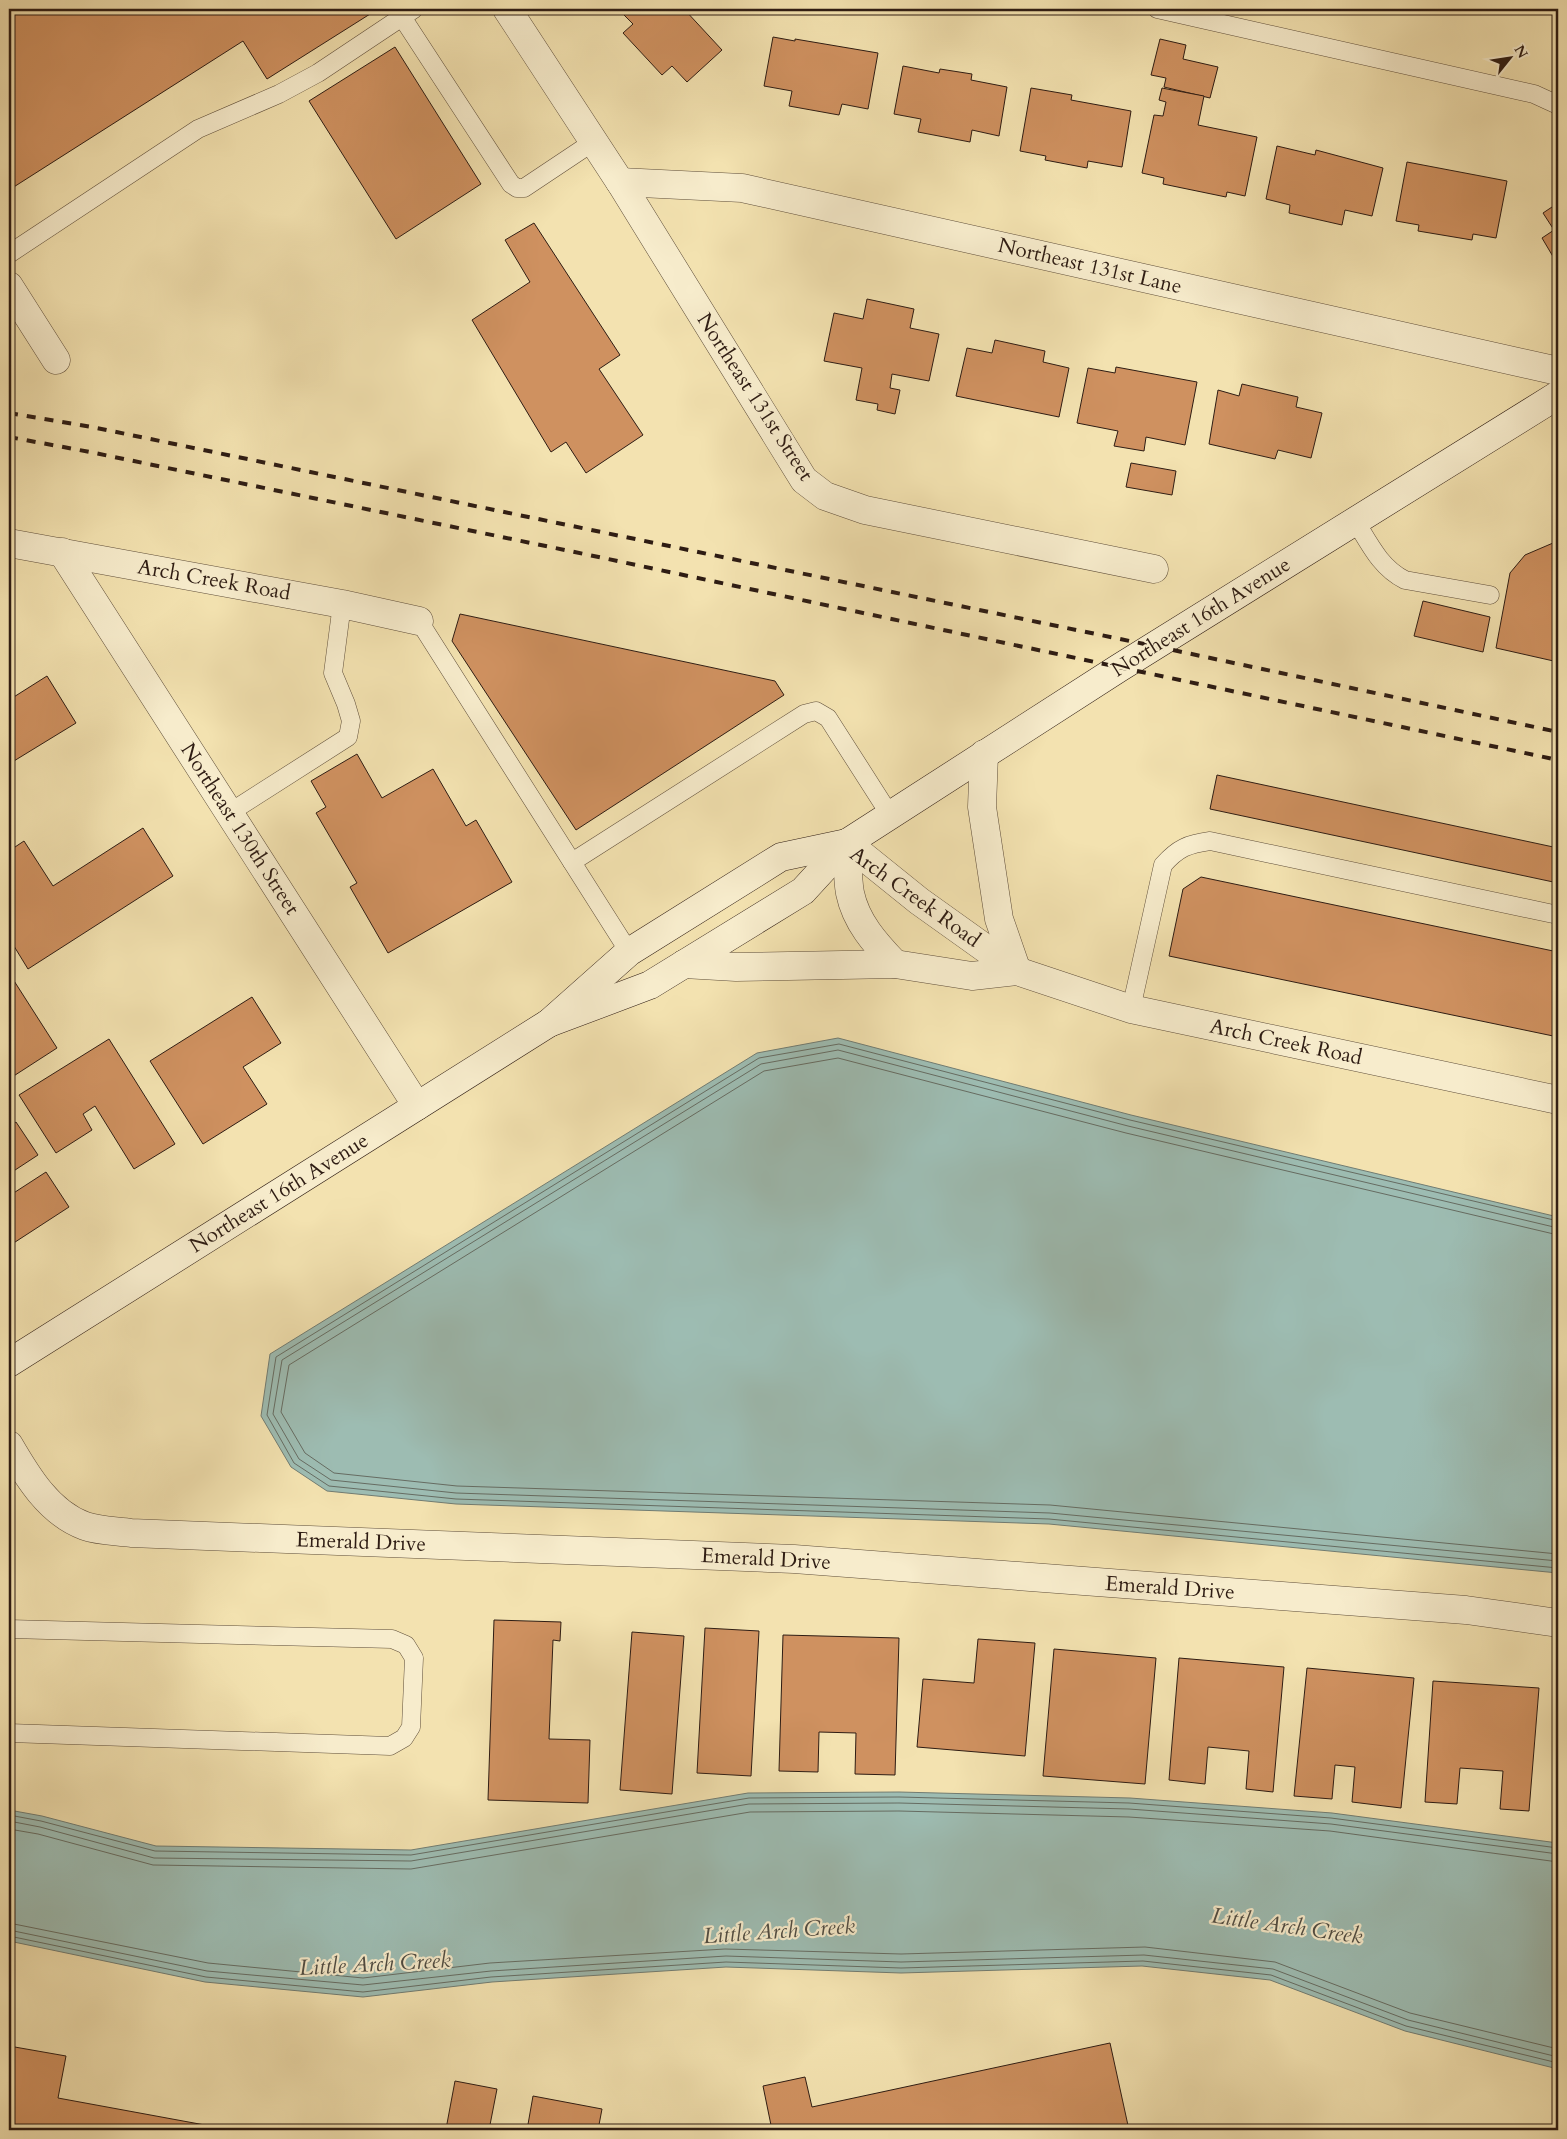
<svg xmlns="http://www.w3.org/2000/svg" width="1567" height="2139" viewBox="0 0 1567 2139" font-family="Cardo,serif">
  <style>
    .water { fill: #9dbcb2; stroke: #717c72 }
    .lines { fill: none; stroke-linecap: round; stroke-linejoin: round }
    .shore { stroke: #666c62; stroke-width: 1 }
    .building { fill: #cf9160; stroke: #2e1c13 }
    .lane-casing { stroke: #5f4e3a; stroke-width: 19 }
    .street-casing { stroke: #5f4e3a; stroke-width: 29 }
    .secondary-casing { stroke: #2e1c13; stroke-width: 29 }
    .lane { stroke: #f7eccc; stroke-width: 18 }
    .street { stroke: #f7eccc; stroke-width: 28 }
    .secondary { stroke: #f7eccc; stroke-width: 28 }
    .rail { stroke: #2e1c13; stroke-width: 4; stroke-dasharray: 9 9; stroke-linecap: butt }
    .labels { text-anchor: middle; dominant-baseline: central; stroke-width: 4.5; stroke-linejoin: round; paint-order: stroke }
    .street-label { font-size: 21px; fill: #2e1c13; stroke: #f7eccc }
    .water-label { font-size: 22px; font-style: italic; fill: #4f4c43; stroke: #f7eccc }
  </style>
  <rect width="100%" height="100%" fill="#f3e2b0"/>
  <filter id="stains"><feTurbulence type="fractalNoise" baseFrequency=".004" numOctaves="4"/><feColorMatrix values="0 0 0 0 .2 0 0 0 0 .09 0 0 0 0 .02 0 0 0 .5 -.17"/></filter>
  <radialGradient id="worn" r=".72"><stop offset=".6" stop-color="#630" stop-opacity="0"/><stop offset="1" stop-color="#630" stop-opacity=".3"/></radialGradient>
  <g class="water">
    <polygon points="838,1038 1131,1115 1558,1217 1558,1573 1049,1524 456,1504 327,1491 291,1467 261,1416 270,1354 757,1053"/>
    <polygon points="899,1792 1130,1798 1332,1813 1558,1843 1558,2069 1405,2031 1270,1980 1142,1966 901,1973 726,1967 492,1982 363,1997 205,1982 9,1941 9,1810 42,1816 156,1846 411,1850 748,1793"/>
  </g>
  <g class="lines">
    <g class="shore">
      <polyline points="1558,1221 1130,1120 839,1044 759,1058 276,1357 267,1415 294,1463 329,1486 456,1499 1049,1519 1558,1568"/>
      <polyline points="1558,1228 1128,1126 838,1050 761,1064 282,1360 273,1414 299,1459 331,1480 456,1493 1050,1513 1558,1561"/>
      <polyline points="1558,1235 1126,1133 838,1058 764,1071 289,1365 281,1412 305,1453 334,1473 457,1486 1050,1505 1558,1554"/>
      <polyline points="9,1815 41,1821 155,1851 411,1855 749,1798 899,1797 1129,1803 1331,1818 1558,1848"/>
      <polyline points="9,1821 40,1827 154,1858 411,1861 749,1804 899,1803 1129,1809 1331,1824 1558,1854"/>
      <polyline points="9,1829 38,1834 153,1865 411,1869 750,1812 899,1811 1129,1817 1330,1831 1558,1862"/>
      <polyline points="9,1923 208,1963 363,1978 490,1963 725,1949 901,1954 1145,1947 1275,1962 1410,2013 1558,2049"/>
      <polyline points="9,1930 207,1971 363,1985 491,1971 726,1956 901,1962 1144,1955 1273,1969 1408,2020 1558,2057"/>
      <polyline points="9,1936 206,1977 363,1992 491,1977 726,1962 901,1968 1143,1961 1271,1975 1406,2026 1558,2063"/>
    </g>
  </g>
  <g class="building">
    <polygon points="9,9 378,9 267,79 243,41 9,190"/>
    <polygon points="618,9 684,9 722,50 687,82 672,66 662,75 623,33 633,24"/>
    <polygon points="773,37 795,41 795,39 878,53 868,109 842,104 839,115 789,106 792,91 764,86"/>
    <polygon points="1160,39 1186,45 1183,59 1218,67 1210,98 1164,87 1166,78 1151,75"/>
    <polygon points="395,47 481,184 396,239 309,101"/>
    <polygon points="903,66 939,73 940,69 972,74 971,80 1007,87 999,136 972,130 970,142 918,132 921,119 894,114"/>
    <polygon points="1031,88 1072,95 1071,100 1131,111 1122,167 1088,161 1087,168 1045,160 1046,156 1020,151"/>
    <polygon points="1162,88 1204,96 1198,125 1257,137 1245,196 1227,192 1226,197 1163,184 1164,178 1142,173 1154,115 1163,116 1166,102 1159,100"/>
    <polygon points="1277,146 1315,155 1316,150 1383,168 1372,216 1345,210 1342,225 1289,213 1290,205 1266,199"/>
    <polygon points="1407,162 1507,181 1496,238 1473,234 1472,240 1418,231 1419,225 1396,221"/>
    <polygon points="1558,203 1558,265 1542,238 1554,230 1543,213"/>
    <polygon points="534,223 620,355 599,369 643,435 586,473 566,442 551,452 472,320 530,282 505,240"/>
    <polygon points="867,299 914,309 910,328 939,334 929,381 892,374 890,388 900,390 895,414 877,410 878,404 856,400 862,368 824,361 834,313 863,319"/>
    <polygon points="995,340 1045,351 1043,362 1069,368 1059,417 956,396 967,348 992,353"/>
    <polygon points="1116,367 1197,382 1185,445 1146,437 1144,451 1114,446 1118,431 1077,423 1088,368 1115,373"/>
    <polygon points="1242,384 1298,397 1296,407 1322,413 1311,458 1278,450 1275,459 1209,444 1218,390 1239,396"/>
    <polygon points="1131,463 1176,471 1172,495 1126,487"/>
    <polygon points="1553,543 1558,543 1558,662 1496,648 1510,573 1525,555"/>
    <polygon points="1423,601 1490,617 1483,652 1414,636"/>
    <polygon points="460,614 775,681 784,695 576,830 452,641"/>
    <polygon points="47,676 76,723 9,764 9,700"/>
    <polygon points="357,754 382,798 433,769 466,826 476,820 512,882 388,953 350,887 357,883 316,813 326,807 311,781"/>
    <polygon points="1217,775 1558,848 1558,883 1210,809"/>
    <polygon points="9,819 14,827 9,830"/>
    <polygon points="143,828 173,876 28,969 9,938 9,851 24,841 53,886"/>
    <polygon points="1201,877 1558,952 1558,1037 1169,956 1183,889"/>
    <polygon points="9,973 57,1048 9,1079"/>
    <polygon points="252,997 281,1043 243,1067 267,1104 203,1144 150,1061"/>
    <polygon points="109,1039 175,1144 134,1169 95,1106 83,1114 92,1130 56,1153 19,1095"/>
    <polygon points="16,1122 38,1155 9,1174 9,1127"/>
    <polygon points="46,1172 69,1207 9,1246 9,1196"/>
    <polygon points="494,1620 561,1622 560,1641 553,1640 549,1739 590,1740 588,1803 488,1800"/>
    <polygon points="705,1628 759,1631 751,1776 697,1773"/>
    <polygon points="632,1632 684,1636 672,1794 620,1790"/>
    <polygon points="783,1635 899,1638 895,1775 855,1774 856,1733 819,1732 818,1772 779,1771"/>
    <polygon points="978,1639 1035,1643 1025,1756 917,1747 923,1679 974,1683"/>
    <polygon points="1054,1649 1156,1658 1145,1784 1043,1776"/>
    <polygon points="1179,1658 1284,1667 1273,1792 1246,1789 1249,1751 1208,1747 1205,1784 1169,1780"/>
    <polygon points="1307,1668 1414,1678 1401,1808 1352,1802 1355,1767 1335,1765 1332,1799 1294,1796"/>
    <polygon points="1433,1681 1539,1688 1529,1811 1500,1809 1503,1771 1460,1768 1457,1804 1425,1802"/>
    <polygon points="1110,2043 1129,2130 772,2130 763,2086 805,2077 812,2107"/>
    <polygon points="9,2046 66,2056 58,2098 232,2130 9,2130"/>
    <polygon points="455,2081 497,2089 489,2130 427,2130 428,2126 446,2129"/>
    <polygon points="533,2096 602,2109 598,2130 527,2130"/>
  </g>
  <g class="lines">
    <defs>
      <g id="lane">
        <polyline points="1157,9 1534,94 1558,105"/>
        <polyline points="402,17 511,184 517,188 524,188 593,142"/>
        <polyline points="9,254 198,129 279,94 318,73 414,9"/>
        <path d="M1356,522C1370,545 1381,568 1405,580L1490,595"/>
        <polyline points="419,621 629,952"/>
        <polyline points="229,813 348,737 351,721 346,704 333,673 342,604"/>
        <polyline points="572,862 804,714 816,711 828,718 890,815"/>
        <path d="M1131,1009L1163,865C1178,848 1188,844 1210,841L1558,915"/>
        <polyline points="9,1629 392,1639 406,1645 414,1658 411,1727 404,1738 390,1746 9,1733"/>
      </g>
      <g id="street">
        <polyline points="507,9 620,182 804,480 825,496 865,510 1154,569"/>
        <polyline points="620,182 742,188 1558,371"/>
        <polyline points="9,286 56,360"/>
        <polyline points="9,543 342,604 419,621"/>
        <polyline points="62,552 417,1106"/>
        <polyline points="984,754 982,807 999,919 1017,971"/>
        <polyline points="847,843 919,901 1017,971 1131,1009 1558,1100"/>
        <path d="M847,843C848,859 847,877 850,893C856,922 875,943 895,964"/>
        <polyline points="684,964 736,967 895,964 972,976 1017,971"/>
        <path d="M9,1445C27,1476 49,1513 85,1526C99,1531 117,1531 131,1533L794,1559L1466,1610L1558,1623"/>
      </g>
      <g id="secondary">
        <polyline points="549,1023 650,985 803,891 847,843 1119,668 1558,395"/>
        <polyline points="9,1363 549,1023 629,952 781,857 847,843"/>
      </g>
    </defs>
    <use href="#lane" class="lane-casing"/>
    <use href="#street" class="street-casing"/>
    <use href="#secondary" class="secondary-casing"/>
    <use href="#lane" class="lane"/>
    <use href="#street" class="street"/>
    <use href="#secondary" class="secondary"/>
    <g class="rail">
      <polyline points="9,413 92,427 1154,646 1558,732"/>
      <polyline points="9,437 90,452 589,555 1558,760"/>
    </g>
  </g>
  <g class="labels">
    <g class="street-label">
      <text transform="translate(1090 266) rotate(13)">Northeast 131st Lane</text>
      <text transform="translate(755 397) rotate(57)">Northeast 131st Street</text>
      <text transform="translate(214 580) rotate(10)">Arch Creek Road</text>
      <text transform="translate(1201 617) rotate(-32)">Northeast 16th Avenue</text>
      <text transform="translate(240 829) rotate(57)">Northeast 130th Street</text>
      <text transform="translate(915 897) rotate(36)">Arch Creek Road</text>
      <text transform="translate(1286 1042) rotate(12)">Arch Creek Road</text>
      <text transform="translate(279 1193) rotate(-32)">Northeast 16th Avenue</text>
      <text transform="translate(361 1542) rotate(2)">Emerald Drive</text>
      <text transform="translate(766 1559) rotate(3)">Emerald Drive</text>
      <text transform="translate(1170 1588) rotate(4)">Emerald Drive</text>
    </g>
    <g class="water-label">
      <text transform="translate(1287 1926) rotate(8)">Little Arch Creek</text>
      <text transform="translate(779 1931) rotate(-4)">Little Arch Creek</text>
      <text transform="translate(375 1964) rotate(-3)">Little Arch Creek</text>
    </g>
  </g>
  <rect width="1567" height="2139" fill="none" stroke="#f3e2b0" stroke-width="30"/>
  <rect x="10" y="10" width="1547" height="2119" fill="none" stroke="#2e1c13" stroke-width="2.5"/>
  <rect x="15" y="15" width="1537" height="2109" fill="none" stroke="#2e1c13"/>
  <g transform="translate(1510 58) rotate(60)" stroke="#f7eccc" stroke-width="4" paint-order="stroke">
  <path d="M0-4L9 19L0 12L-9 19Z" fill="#2e1c13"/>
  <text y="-8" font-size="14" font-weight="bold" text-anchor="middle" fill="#2e1c13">N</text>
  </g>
  <rect width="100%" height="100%" filter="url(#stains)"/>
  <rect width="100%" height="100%" fill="url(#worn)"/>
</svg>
